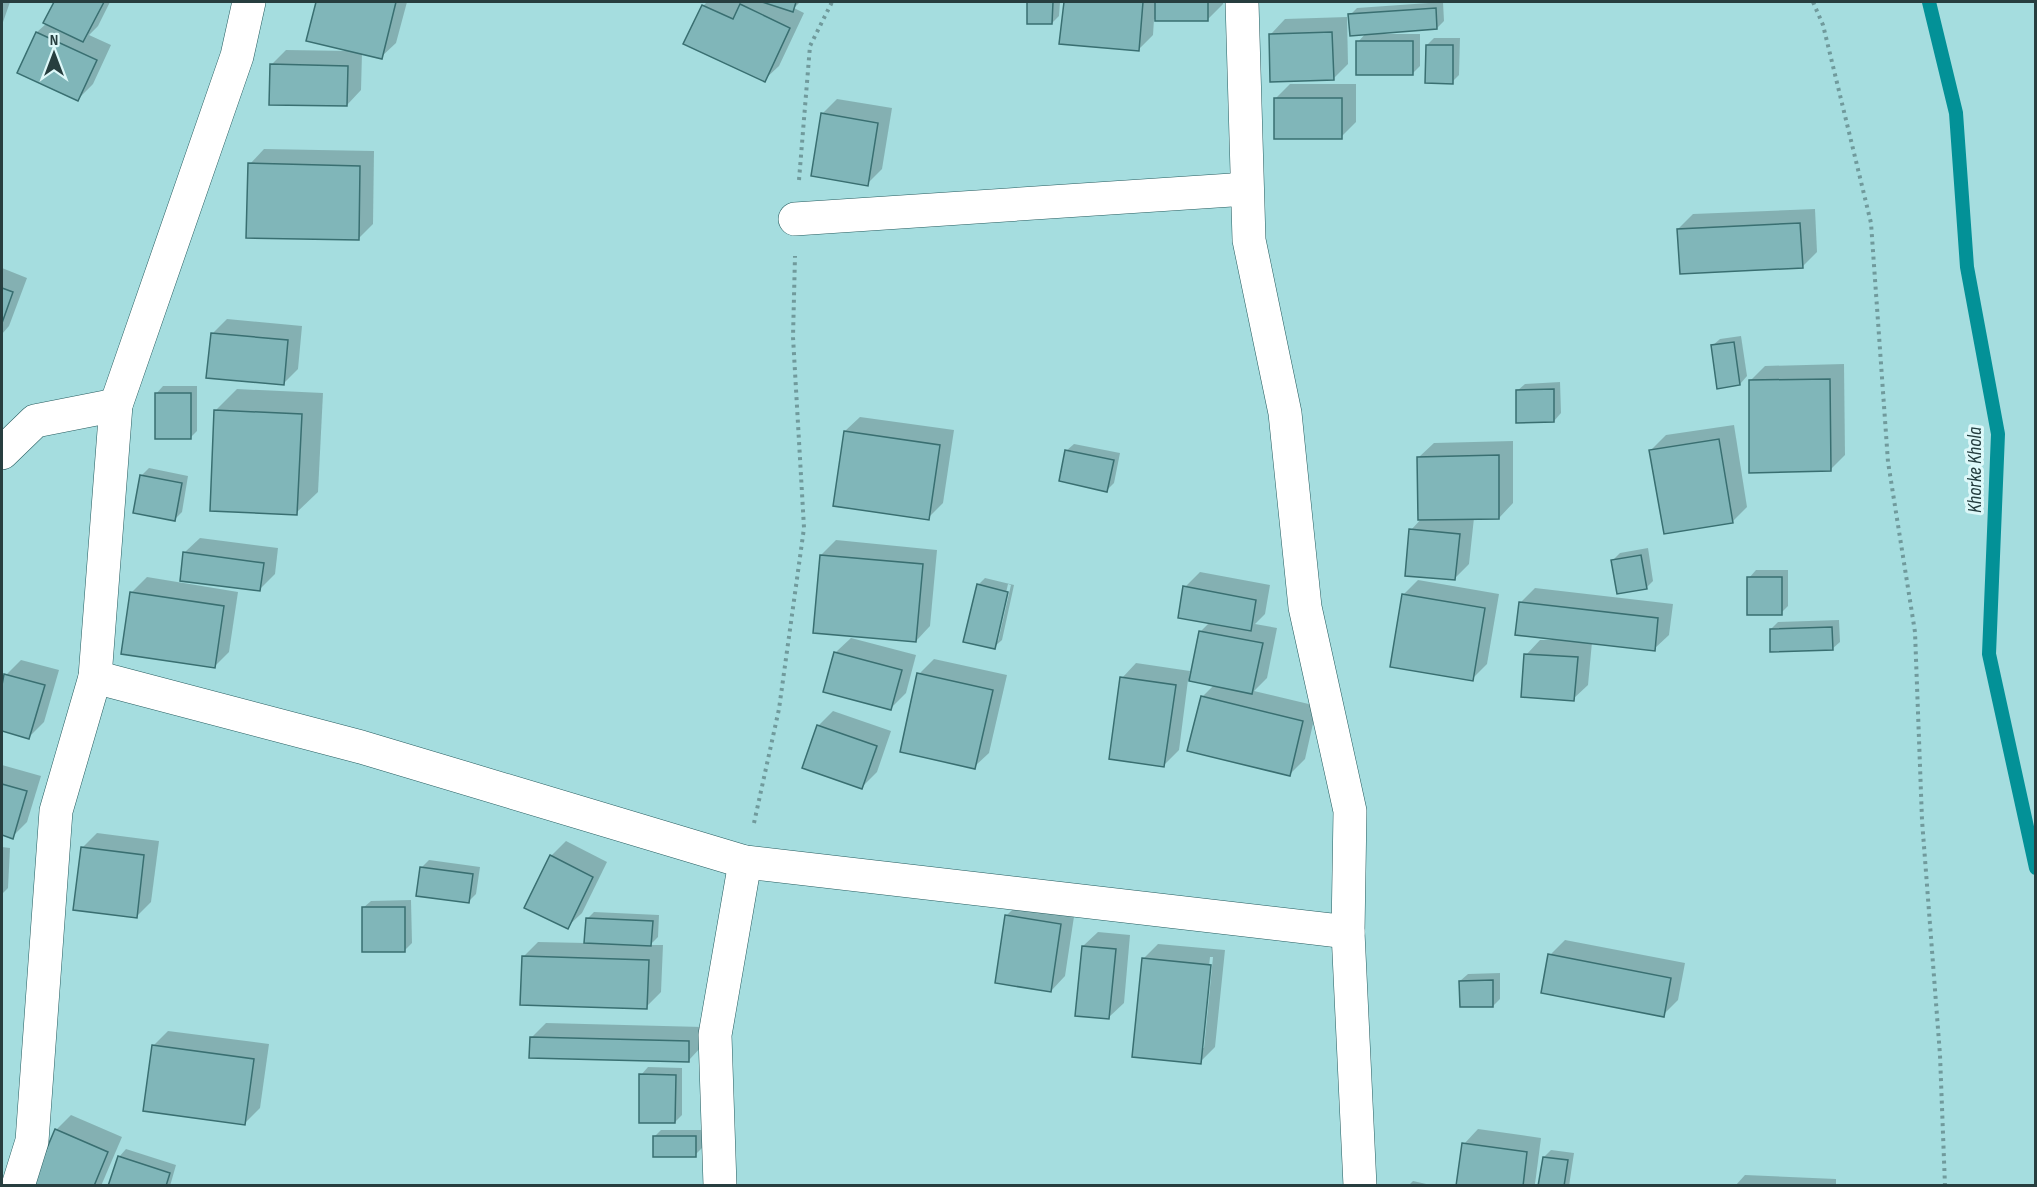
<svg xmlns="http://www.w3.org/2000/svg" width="2037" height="1187" viewBox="0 0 2037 1187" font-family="'Sofia Sans Condensed',sans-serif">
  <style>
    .shadow { fill: #0003; fill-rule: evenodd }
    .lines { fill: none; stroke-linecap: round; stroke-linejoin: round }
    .stream { stroke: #039197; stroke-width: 14 }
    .building { fill: #80b6b9; stroke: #396f71; stroke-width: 1.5 }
    .minor-casing { stroke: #255c5f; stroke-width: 34 }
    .path { stroke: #709a9c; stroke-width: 4; stroke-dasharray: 3 4.5; stroke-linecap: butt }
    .minor { stroke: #fff; stroke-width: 33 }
    .labels { text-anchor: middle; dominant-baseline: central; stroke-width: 6; stroke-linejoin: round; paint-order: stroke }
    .water-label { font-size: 20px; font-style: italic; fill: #233c3e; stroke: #ddf8f9 }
  </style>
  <rect width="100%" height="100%" fill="#a5dddf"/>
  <g class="shadow">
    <polygon points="2,2 10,2 2,25"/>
    <polygon points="56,2 110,2 98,26 89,35 111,45 93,84 78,99 19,72 37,32 47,23"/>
    <polygon points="318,2 407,2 396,43 381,57 362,53 361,90 347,105 271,65 286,50 349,51 308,40"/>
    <polygon points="707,2 800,2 794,8 804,13 779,66 764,80 703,6"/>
    <polygon points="1029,2 1060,2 1059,16 1052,23 1028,22"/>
    <polygon points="1065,2 1223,2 1223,4 1208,19 1154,19 1153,35 1138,50 1061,43"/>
    <polygon points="1443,2 1444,21 1437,28 1383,32 1383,34 1420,34 1420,66 1412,74 1358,42 1366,33 1350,15 1357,8"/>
    <polygon points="1347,17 1348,64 1333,79 1271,34 1285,19"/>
    <polygon points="1434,38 1460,38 1459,75 1452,82 1427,45"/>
    <polygon points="1290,84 1356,84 1356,122 1341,137 1275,99"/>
    <polygon points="837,99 892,108 882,169 867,184 822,114"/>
    <polygon points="264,149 374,151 373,224 358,239 250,164"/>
    <polygon points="1815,209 1817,252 1802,267 1678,229 1693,214"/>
    <polygon points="2,268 27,278 9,326 2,334"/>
    <polygon points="227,319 302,326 298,369 283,384 212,334"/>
    <polygon points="1741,336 1747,376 1740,384 1712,346 1720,339"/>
    <polygon points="1844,364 1845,455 1830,470 1750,381 1765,366"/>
    <polygon points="1560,382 1561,413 1554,421 1517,391 1525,384"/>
    <polygon points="163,386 197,386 197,431 190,438 156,394"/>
    <polygon points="237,389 323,393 318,492 296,513 216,410"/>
    <polygon points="860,417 954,430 943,503 928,518 845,431"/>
    <polygon points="1734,425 1747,507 1732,522 1651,450 1666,435"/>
    <polygon points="1513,441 1513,503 1499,518 1474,518 1469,564 1455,578 1411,530 1422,518 1419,457 1434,443"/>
    <polygon points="1074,444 1120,453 1114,483 1107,490 1066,451"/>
    <polygon points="149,468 188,476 182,512 175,519 141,476"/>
    <polygon points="200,538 278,548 275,574 260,589 185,552"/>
    <polygon points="836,540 937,550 930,626 916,641 821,555"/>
    <polygon points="1648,548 1653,581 1646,588 1613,560 1620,553"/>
    <polygon points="1756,570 1788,570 1788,606 1781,613 1749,578"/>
    <polygon points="1200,572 1270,585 1265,614 1255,624 1277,628 1267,678 1254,691 1317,706 1305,759 1290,774 1202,697 1214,685 1188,680 1179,750 1164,765 1122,678 1136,663 1190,671 1189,678 1191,679 1201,631 1210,622 1185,587"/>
    <polygon points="147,577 238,592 229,652 214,667 132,592"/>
    <path d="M985,578L1014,585L1002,640L994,647L978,585ZM1008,584L1011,585L998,641H995Z"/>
    <polygon points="1418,580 1499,594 1487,664 1472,679 1403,595"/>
    <polygon points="1535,588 1673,604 1669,635 1654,649 1592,642 1588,685 1573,699 1526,655 1540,640 1553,640 1520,603"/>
    <polygon points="1839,620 1840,642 1832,649 1771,629 1778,622"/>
    <polygon points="851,638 916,655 906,693 891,708 836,652"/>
    <polygon points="934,659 1007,675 989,753 974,767 919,674"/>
    <polygon points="21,660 59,670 44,722 29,737 2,729 2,691 6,675"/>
    <polygon points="833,711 891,731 877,772 862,787 818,726"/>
    <polygon points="2,765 41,776 27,822 12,837 2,834"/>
    <polygon points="97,833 159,841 151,902 136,917 82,848"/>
    <polygon points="566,841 607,862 582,913 567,927 551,856"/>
    <polygon points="2,847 10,848 8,888 2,894"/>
    <polygon points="429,860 480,867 476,894 469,901 421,868"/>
    <polygon points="411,900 412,943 405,950 363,908 371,901"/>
    <polygon points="1021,901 1075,910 1065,976 1051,991 1006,916"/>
    <polygon points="594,912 659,915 658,937 650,945 663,945 661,992 646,1007 523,957 538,942 586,943 587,919"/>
    <polygon points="1098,932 1130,935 1124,1003 1109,1017 1083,946"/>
    <polygon points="1565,940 1685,963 1678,1000 1663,1015 1550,955"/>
    <path d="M1158,944L1225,950L1215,1047L1200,1062L1143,959ZM1210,957H1213L1204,1048H1201Z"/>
    <polygon points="1500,973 1500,999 1493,1006 1460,981 1468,974"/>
    <polygon points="546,1023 703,1027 703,1045 689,1060 531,1038"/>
    <polygon points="168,1031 269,1044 260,1108 245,1123 153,1046"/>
    <polygon points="648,1067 682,1068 682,1115 675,1122 641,1075"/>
    <polygon points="71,1115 122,1137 101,1186 32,1186 56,1130"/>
    <polygon points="1478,1129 1541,1138 1535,1184 1457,1186 1464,1144"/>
    <polygon points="661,1130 702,1130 702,1148 695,1155 654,1137"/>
    <polygon points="126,1149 176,1165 170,1186 110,1185 119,1157"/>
    <polygon points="1551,1150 1574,1153 1569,1186 1540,1186 1544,1157"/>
    <polygon points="1745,1175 1836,1179 1836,1186 1735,1186"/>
    <polygon points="1413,1181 1435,1186 1408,1186"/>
  </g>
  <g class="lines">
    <polyline class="stream" points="1929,2 1956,113 1967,267 1998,434 1989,654 2036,868"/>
  </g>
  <g class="building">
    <polygon points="54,2 104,2 83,42 43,23"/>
    <polygon points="316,2 396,2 382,59 306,41"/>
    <polygon points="762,2 796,2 793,12"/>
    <polygon points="1027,2 1053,2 1052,24 1027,24"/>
    <polygon points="1064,2 1143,2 1139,51 1059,44"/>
    <rect x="1155" y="2" width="53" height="19"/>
    <polygon points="740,4 790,28 765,82 683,44 702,5 733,19"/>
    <polygon points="1436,8 1437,29 1350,36 1348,14"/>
    <polygon points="36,32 97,60 78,101 17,73"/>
    <polygon points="1332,32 1334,80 1270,82 1269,34"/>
    <rect x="1356" y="41" width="57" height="34"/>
    <polygon points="1426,45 1453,45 1453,84 1425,83"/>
    <polygon points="270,64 348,66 347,106 269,105"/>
    <rect x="1274" y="98" width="68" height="41"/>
    <polygon points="821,113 878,123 868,186 811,176"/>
    <polygon points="248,163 360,166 359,240 246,238"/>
    <polygon points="1800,223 1803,268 1680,274 1677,229"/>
    <polygon points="2,288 13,292 2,323"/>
    <polygon points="211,333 288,340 284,385 206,378"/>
    <polygon points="1734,342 1740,385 1717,389 1711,345"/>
    <polygon points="1830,379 1831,471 1749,473 1749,380"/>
    <polygon points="1554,389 1554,422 1516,423 1516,390"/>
    <rect x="155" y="393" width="36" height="46"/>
    <polygon points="214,410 302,414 297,515 210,511"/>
    <polygon points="844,431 940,445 929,520 833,506"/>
    <polygon points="1719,439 1733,523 1664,534 1649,450"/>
    <polygon points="1065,450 1114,460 1107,492 1059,481"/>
    <polygon points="1499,455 1499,519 1418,520 1417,457"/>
    <polygon points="140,475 182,483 175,521 133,513"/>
    <polygon points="1409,529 1460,534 1455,580 1405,576"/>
    <polygon points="183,552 264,563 260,591 180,581"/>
    <polygon points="820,555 923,564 916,642 813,633"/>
    <polygon points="1641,555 1647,589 1617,594 1611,560"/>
    <rect x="1747" y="577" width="35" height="38"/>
    <polygon points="977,584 1008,592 995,649 963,642"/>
    <polygon points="1183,586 1256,600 1251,631 1178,618"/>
    <polygon points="130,592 224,606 215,668 121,654"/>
    <polygon points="1402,594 1485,608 1473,681 1390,667"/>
    <polygon points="1519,602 1658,618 1655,651 1515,635"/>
    <polygon points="1832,627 1833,650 1770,652 1770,629"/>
    <polygon points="1199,631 1263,643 1252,694 1189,681"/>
    <polygon points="834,652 902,670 891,710 823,692"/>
    <polygon points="1524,654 1578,657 1574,701 1521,697"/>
    <polygon points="917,673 993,690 975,769 900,752"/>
    <polygon points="4,674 45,685 29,739 2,731 2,685"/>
    <polygon points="1120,677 1176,685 1164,767 1109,759"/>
    <polygon points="1201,696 1303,721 1290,776 1187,751"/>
    <polygon points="817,725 877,746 862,789 802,768"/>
    <polygon points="2,784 27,791 13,839 2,835"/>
    <polygon points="81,847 144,855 137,918 73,910"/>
    <polygon points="550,855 593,877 568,929 524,908"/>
    <polygon points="420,867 473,874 469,903 416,896"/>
    <rect x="362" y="907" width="43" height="45"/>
    <polygon points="1005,915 1061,924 1051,992 995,983"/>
    <polygon points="586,918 653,921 651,946 584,943"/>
    <polygon points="1082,946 1116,949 1109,1019 1075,1016"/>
    <polygon points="1548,954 1671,978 1664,1017 1541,993"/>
    <polygon points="522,956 649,960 647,1009 520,1005"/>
    <polygon points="1142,958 1211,965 1201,1064 1132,1057"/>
    <polygon points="1493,980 1493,1007 1460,1007 1459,981"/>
    <polygon points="530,1037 689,1041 689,1062 529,1058"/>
    <polygon points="152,1045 254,1059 245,1125 143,1111"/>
    <polygon points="639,1074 676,1075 675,1123 639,1123"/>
    <polygon points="55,1129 108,1152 94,1186 31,1186"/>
    <rect x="653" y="1136" width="43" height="21"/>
    <polygon points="1462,1143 1527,1152 1523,1186 1456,1186"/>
    <polygon points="118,1156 170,1173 166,1186 108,1186"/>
    <polygon points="1543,1157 1568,1160 1564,1186 1538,1186"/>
  </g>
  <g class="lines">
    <defs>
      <g id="minor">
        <polyline points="1242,2 1249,240 1285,413 1305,607 1350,811 1348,932 1360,1186"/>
        <polyline points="795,219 1247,189"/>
        <polyline points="2,453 35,421 116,405"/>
        <polyline points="95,677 361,747 745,862 1348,932"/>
        <polyline points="18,1186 32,1141 56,811 95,677 116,405 237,56 249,2"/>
        <polyline points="720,1186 715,1035 745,862"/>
      </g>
    </defs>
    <use href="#minor" class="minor-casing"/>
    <g class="path">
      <polyline points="1813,2 1823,25 1871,223 1888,462 1915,632 1922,820 1940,1055 1945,1186"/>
      <polyline points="799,180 810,46 832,2"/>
      <polyline points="754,823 779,709 804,528 793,337 795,256"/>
    </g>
    <use href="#minor" class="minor"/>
  </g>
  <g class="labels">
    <g class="water-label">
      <text transform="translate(1975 470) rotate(-90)">Khorke Khola</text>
    </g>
  </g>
  <rect width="2037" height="1187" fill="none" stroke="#273e3f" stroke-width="6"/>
  <g transform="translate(54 54)" stroke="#ddf8f9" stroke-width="4.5" paint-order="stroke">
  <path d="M0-4.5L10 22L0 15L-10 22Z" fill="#273e3f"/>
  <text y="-9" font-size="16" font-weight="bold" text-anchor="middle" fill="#273e3f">N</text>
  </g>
</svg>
